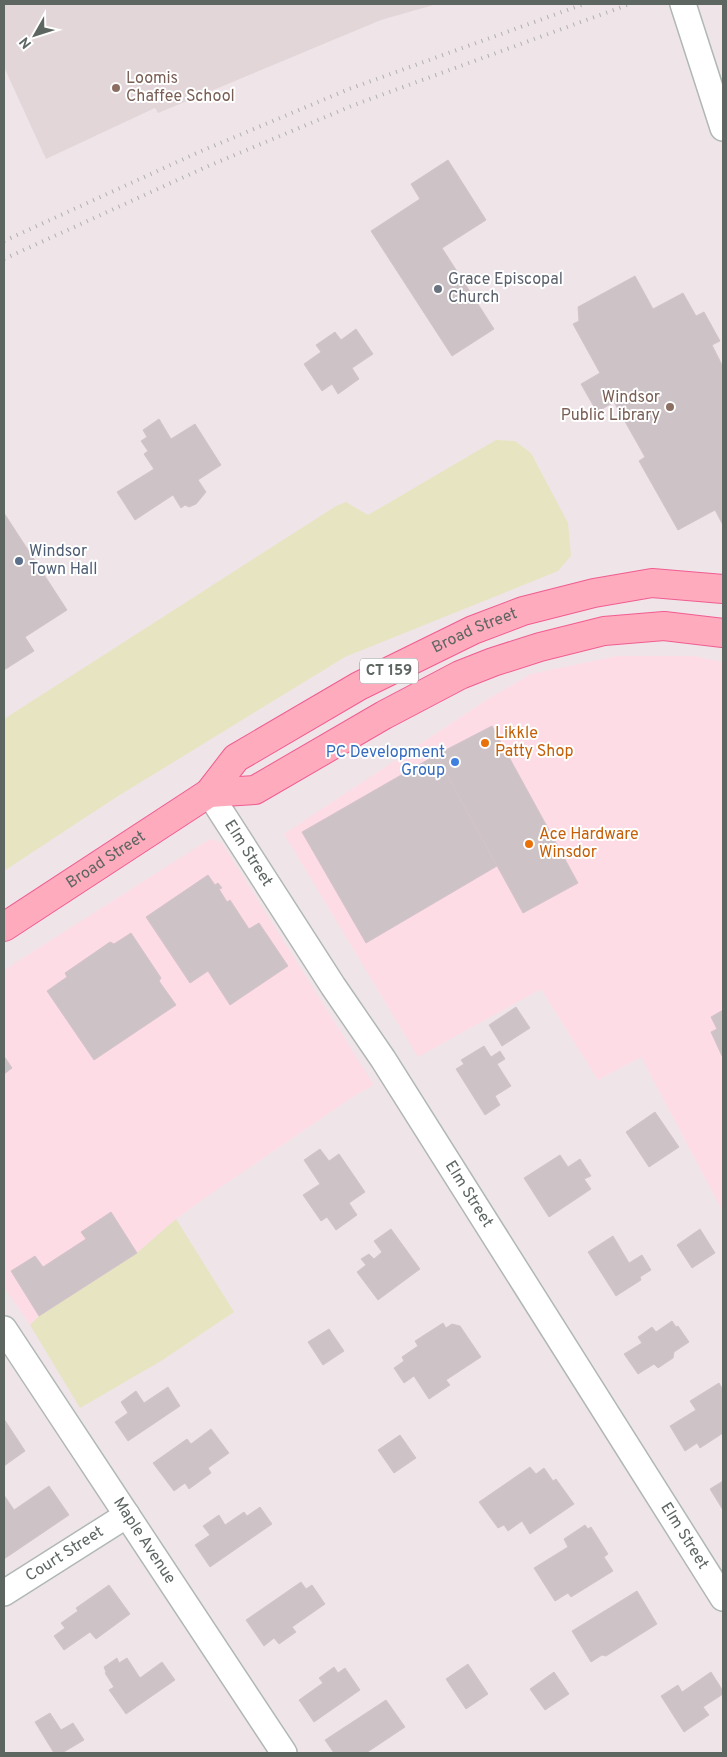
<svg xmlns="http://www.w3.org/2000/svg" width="727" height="1757" viewBox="0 0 727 1757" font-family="Overpass,sans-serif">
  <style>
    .commercial { fill: #fedce6 }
    .education { fill: #e2d6d9 }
    .green { fill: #e7e4c2 }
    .building { fill: #cdc3c7; stroke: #d4c3ca }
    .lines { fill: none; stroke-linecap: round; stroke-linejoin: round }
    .minor-casing { stroke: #b0b8b4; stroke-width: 28 }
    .major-casing { stroke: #f15c91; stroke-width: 30 }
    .minor { stroke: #fff; stroke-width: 25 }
    .major { stroke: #ffabbe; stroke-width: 28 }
    .rail { stroke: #aeb0af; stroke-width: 4; stroke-dasharray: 1 6; stroke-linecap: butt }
    .education-dot { fill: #8d6e63; stroke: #fff; stroke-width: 2 }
    .worship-dot { fill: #6b7280; stroke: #fff; stroke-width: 2 }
    .service-dot { fill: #5c6f8a; stroke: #fff; stroke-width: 2 }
    .food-dot { fill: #e8710a; stroke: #fff; stroke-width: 2 }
    .shop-dot { fill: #3f7fe0; stroke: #fff; stroke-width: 2 }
    .labels { text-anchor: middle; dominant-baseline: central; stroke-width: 4; stroke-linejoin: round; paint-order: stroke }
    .shield { fill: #fff; stroke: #8e9490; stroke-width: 1 }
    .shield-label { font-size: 15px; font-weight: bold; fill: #5d6661 }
    .education-label { font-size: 16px; fill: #785e54; stroke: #fff; text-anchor: start }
    .worship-label { font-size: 16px; fill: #5b616d; stroke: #fff; text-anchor: start }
    .service-label { font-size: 16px; fill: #4e5e75; stroke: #fff; text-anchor: start }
    .street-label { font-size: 16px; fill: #5d6661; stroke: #fff }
    .food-label { font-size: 16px; fill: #c56008; stroke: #fff; text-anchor: start }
    .shop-label { font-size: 16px; fill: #366cbe; stroke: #fff; text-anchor: end }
  </style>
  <rect width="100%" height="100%" fill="#efe5e8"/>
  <g class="commercial">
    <polygon points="617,656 694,656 723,662 723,1212 641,1057 598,1080 541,989 418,1057 284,834 488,699 531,674"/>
    <polygon points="210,839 222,843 374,1085 357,1094 202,1200 176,1219 137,1253 39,1316 30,1325 4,1287 4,970"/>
  </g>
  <polygon class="education" points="21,4 437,4 381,20 158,113 155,108 46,159 4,67 4,5"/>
  <g class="green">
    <polygon points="496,440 515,441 531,453 568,523 571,556 558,571 345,657 115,798 4,871 4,719 336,506 346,502 368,515"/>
    <polygon points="176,1219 234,1312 161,1361 80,1408 30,1325 39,1316 137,1253"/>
  </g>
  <g class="building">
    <polygon points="448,160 486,220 442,248 494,329 452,356 371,231 420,199 411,184"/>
    <polygon points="635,276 653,309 683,293 696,316 704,312 720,341 712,345 723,367 723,525 715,510 678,530 639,461 645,457 614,402 597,412 581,384 600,373 573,324 579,321 578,307"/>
    <polygon points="356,329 373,354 352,368 359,379 338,394 332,384 322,391 304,364 321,352 316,345 335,332 341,340"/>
    <polygon points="159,419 171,439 195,424 221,465 198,480 206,492 196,504 189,507 185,505 181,508 173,495 135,520 117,492 154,469 144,454 148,451 141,441 147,437 143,430"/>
    <polygon points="4,513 67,610 25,637 34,651 4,670"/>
    <polygon points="492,726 578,883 523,913 436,755"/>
    <polygon points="436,755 497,866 366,943 302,832"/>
    <polygon points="208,875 215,885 218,883 222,888 219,889 227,902 230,900 249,929 259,923 288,966 230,1005 208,971 190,983 146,917"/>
    <polygon points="131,933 161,978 159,981 176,1005 94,1060 47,991 67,977 65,973 110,942 114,944"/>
    <polygon points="516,1007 530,1028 502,1046 489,1025"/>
    <polygon points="723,1010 723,1056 722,1056 711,1032 717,1029 711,1017"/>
    <polygon points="484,1046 491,1057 500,1051 505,1059 497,1064 511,1086 495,1096 500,1105 485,1115 456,1069 464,1064 461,1060"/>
    <polygon points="4,1056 12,1068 4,1074"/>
    <polygon points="655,1112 679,1147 649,1167 626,1132"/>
    <polygon points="320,1149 329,1161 339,1154 365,1192 349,1203 357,1215 336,1230 327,1217 321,1221 303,1195 320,1184 304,1160"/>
    <polygon points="560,1155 568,1167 580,1159 591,1176 584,1179 591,1189 549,1217 524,1178"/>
    <polygon points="111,1212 137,1253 39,1316 11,1271 35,1256 43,1267 86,1239 81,1232"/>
    <polygon points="391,1229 420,1269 378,1300 357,1272 366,1265 361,1259 369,1254 374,1259 382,1252 374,1241"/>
    <polygon points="700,1229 715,1253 692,1268 677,1245"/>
    <polygon points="613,1236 629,1263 642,1255 651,1270 640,1277 641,1280 616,1296 588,1252"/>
    <polygon points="672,1321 676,1327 678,1326 689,1342 674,1352 673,1358 658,1368 654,1364 638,1374 624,1354 642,1343 638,1337 652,1327 656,1332"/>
    <polygon points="443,1323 446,1328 452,1324 460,1326 481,1357 446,1380 450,1385 429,1399 414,1376 404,1383 394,1368 404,1361 402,1357 418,1346 415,1341"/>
    <polygon points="329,1329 344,1351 323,1365 308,1342"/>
    <polygon points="719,1383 723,1390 723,1433 700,1448 697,1443 685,1451 670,1426 696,1410 690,1401"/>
    <polygon points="168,1387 180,1406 128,1441 115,1422 128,1413 121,1402 136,1391 144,1403"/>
    <polygon points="4,1419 25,1451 4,1466"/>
    <polygon points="211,1429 229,1453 208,1468 211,1473 189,1489 185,1483 174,1491 153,1463 187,1439 191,1444"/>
    <polygon points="400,1435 416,1458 394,1473 378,1450"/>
    <polygon points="530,1467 536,1474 544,1468 553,1481 556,1479 574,1504 530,1534 522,1521 508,1531 504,1525 498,1528 479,1502"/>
    <polygon points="723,1481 723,1510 710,1489"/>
    <polygon points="49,1486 69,1515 4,1559 4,1495 14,1510"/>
    <polygon points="260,1507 272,1524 210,1567 195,1545 210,1535 203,1526 219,1515 225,1525 244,1512 247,1516"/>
    <polygon points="585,1525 588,1529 591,1527 608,1554 604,1557 613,1571 571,1597 568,1593 555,1601 534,1568 568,1547 564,1539"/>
    <polygon points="301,1582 306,1589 312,1585 325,1604 292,1627 296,1632 279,1644 274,1638 264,1646 246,1620"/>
    <polygon points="109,1585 130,1614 96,1639 90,1632 64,1650 54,1636 65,1628 61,1623 78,1611 76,1608"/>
    <polygon points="637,1591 657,1624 606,1656 602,1655 591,1662 572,1631"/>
    <polygon points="117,1658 119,1663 127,1658 140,1678 162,1662 175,1680 126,1714 109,1690 114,1687 105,1673 106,1672 104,1667"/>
    <polygon points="468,1664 488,1694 466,1709 446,1679"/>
    <polygon points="334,1667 338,1673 345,1668 360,1690 314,1722 299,1700 323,1683 319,1678"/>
    <polygon points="554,1672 569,1694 545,1710 530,1689"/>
    <polygon points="711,1672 723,1691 723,1694 703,1707 709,1715 684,1732 661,1696 678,1685 682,1692"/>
    <polygon points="386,1700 405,1727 366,1753 334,1753 325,1740"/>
    <polygon points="50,1713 61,1730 73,1723 84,1740 62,1753 54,1753 35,1722"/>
  </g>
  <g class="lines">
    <defs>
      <g id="minor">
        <polyline points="683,4 723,128"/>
        <path id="s1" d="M209,793L333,986L383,1059L723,1598"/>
        <path id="s2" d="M4,1329L284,1753"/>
        <path id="s3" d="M4,1593L127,1515"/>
      </g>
      <g id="major">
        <polyline points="209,793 255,790 384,715 460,675 493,662 540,647 604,631 664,626 723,633"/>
        <path id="s4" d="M4,927L209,793L236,758L359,686L473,630L523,611L594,593L652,583L723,589"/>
      </g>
    </defs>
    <use href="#minor" class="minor-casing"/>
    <use href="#major" class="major-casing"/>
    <use href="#minor" class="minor"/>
    <use href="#major" class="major"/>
    <g class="rail">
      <polyline points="4,241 199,152 349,89 584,4"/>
      <polyline points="4,259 206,167 354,105 630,4"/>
    </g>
  </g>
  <g class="education-dot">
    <circle cx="116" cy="88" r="5"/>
    <circle cx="670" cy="407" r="5"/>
  </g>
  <circle class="worship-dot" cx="438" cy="289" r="5"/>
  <circle class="service-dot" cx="19" cy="561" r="5"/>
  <g class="food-dot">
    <circle cx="485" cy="743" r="5"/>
    <circle cx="529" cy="844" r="5"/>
  </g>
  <circle class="shop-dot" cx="455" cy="762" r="5"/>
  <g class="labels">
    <rect class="shield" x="360" y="658.5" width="58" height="25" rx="4"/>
    <g class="shield-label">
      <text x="389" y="671">CT 159</text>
    </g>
    <g class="education-label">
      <text x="126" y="79">Loomis<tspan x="126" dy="18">Chaffee School</tspan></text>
      <text x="660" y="398" text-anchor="end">Windsor<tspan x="660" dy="18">Public Library</tspan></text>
    </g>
    <g class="worship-label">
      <text x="448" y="280">Grace Episcopal<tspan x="448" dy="18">Church</tspan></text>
    </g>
    <g class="service-label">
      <text x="29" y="552">Windsor<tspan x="29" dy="18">Town Hall</tspan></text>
    </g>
    <g class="street-label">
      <text stroke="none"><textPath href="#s4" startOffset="560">Broad Street</textPath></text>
      <text stroke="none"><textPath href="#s1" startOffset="72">Elm Street</textPath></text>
      <text stroke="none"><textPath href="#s4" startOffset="122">Broad Street</textPath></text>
      <text stroke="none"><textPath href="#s1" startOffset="478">Elm Street</textPath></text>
      <text stroke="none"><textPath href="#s1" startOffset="882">Elm Street</textPath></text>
      <text stroke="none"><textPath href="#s2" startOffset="254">Maple Avenue</textPath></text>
      <text stroke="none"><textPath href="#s3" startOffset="72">Court Street</textPath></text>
    </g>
    <g class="food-label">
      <text x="495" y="734">Likkle<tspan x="495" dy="18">Patty Shop</tspan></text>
      <text x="539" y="835">Ace Hardware<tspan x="539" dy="18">Winsdor</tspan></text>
    </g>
    <g class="shop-label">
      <text x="445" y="753">PC Development<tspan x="445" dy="18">Group</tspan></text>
    </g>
  </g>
  <rect width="727" height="1757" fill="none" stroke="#5d6661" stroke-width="10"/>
  <g transform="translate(35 35) rotate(231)" stroke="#ffffff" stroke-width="4" paint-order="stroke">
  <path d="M0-4L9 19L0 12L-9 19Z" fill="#5d6661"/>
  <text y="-8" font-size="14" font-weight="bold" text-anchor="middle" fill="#5d6661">N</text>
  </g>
</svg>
